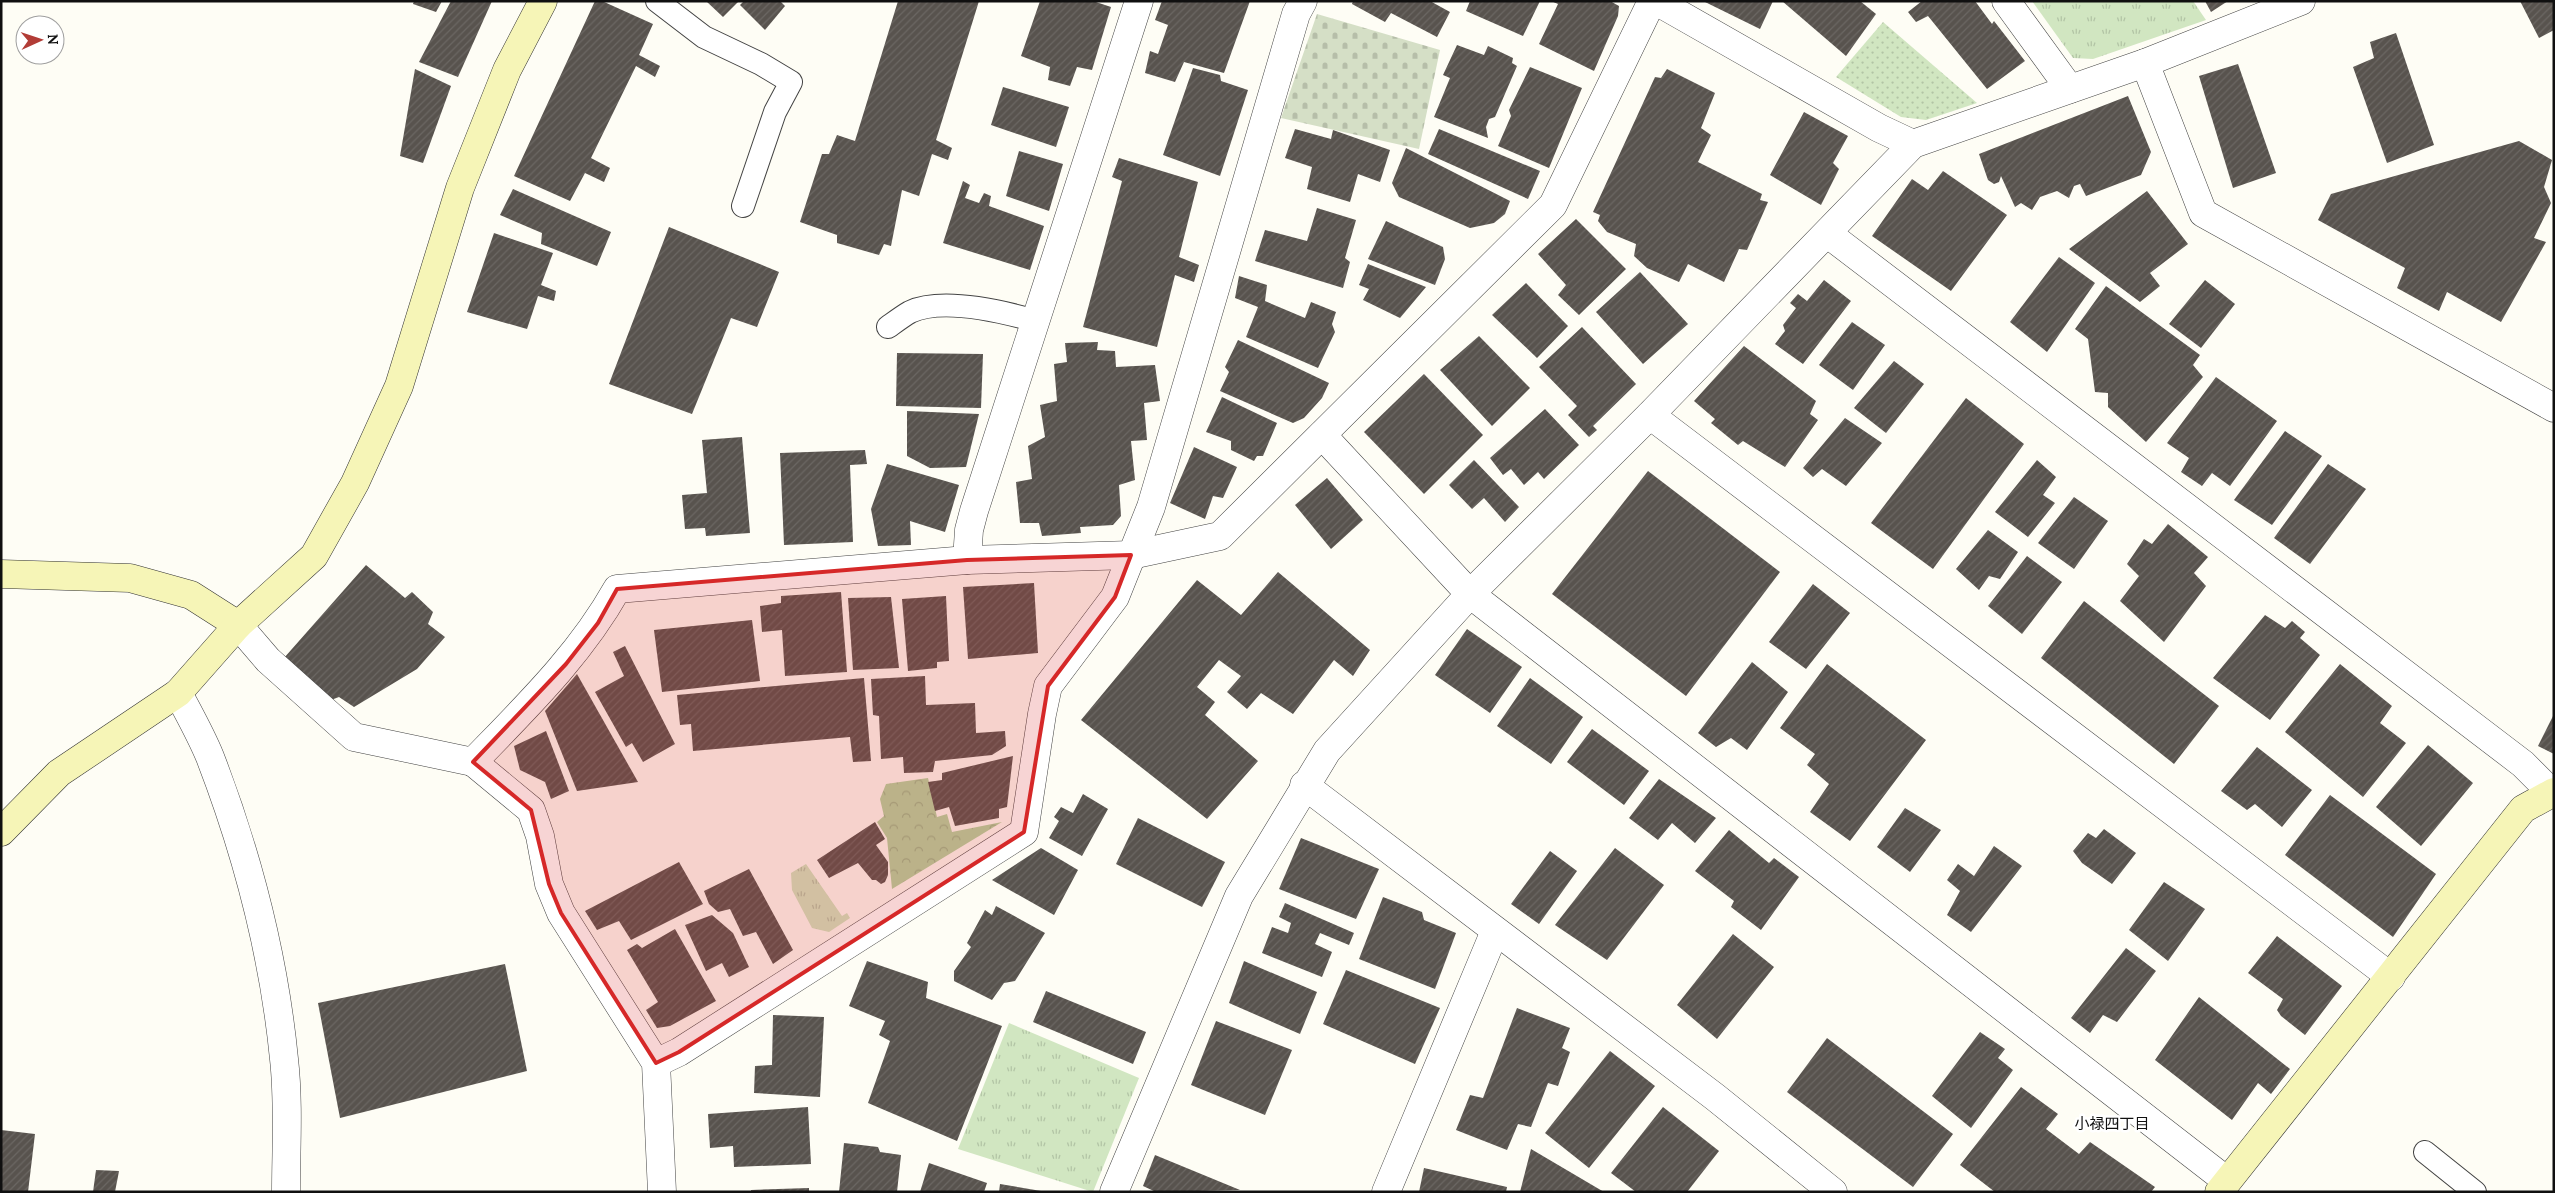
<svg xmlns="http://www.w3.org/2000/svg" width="2555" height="1193" viewBox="0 0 2555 1193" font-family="Lora,'Noto Sans JP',serif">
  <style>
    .grass { fill: url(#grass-tufts) }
    .forest { fill: url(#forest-crowns) }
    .cemetery { fill: url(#cemetery-stones) }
    .park { fill: url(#park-dots) }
    .building { fill: url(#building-hatch) }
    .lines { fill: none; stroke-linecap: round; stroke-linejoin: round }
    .lane-casing { stroke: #434343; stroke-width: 24 }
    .street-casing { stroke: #434343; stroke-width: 29 }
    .secondary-casing { stroke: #323232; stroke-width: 29 }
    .lane { stroke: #fff; stroke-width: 22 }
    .street { stroke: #fff; stroke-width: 28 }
    .secondary { stroke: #f6f5b7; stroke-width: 28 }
    .marked { fill: #d62828; fill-opacity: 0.2; stroke: #d62828; stroke-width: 4; stroke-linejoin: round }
    .labels { text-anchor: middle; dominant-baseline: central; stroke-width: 5; stroke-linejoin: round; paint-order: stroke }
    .neighbourhood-label { font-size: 15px; fill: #101010; stroke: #fff }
  </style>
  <defs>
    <pattern id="grass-tufts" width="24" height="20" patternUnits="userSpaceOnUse" patternTransform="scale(1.25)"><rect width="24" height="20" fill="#d1e6c1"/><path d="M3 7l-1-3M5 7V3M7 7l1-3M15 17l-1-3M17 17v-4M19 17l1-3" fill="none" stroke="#b2c4a5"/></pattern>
    <pattern id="forest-crowns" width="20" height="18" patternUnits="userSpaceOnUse" patternTransform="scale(1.25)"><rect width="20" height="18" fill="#b4d5a2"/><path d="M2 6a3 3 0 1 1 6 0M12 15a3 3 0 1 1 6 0" fill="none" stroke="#9ab68a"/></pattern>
    <pattern id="cemetery-stones" width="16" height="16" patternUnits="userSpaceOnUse" patternTransform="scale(1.25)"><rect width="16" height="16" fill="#d5dfc6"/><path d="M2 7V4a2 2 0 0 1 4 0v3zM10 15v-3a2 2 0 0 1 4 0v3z" fill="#b6bea9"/></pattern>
    <pattern id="park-dots" width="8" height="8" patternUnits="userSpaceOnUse" patternTransform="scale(1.25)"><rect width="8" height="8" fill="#d1e6c1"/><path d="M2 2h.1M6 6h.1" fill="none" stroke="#b2c4a5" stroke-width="1.8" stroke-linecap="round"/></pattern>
    <pattern id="building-hatch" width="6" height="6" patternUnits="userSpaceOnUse" patternTransform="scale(1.25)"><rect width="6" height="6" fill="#58534e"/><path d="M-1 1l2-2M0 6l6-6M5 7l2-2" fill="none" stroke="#6b6763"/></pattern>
  </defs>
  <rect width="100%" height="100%" fill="#fefdf5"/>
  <g class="grass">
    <polygon points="2032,1 2193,1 2206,20 2093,59 2073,58"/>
    <polygon points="806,864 842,916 847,913 850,918 829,932 812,928 792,890 791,873"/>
    <polygon points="1009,1023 1139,1078 1093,1192 958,1149"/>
  </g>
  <polygon class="forest" points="928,778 937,817 947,814 952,832 1002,822 892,889 887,838 877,822 884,816 880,799 886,784"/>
  <polygon class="cemetery" points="1317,14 1440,50 1419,149 1281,118"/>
  <polygon class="park" points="1883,22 1977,103 1926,120 1901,117 1836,77"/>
  <g class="building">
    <polygon points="414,1 442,1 436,12 413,4"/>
    <polygon points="451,1 492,1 458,77 419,62"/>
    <polygon points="595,1 602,1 653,24 639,55 660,66 655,77 636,66 591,158 610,168 604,182 585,173 570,201 514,176"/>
    <polygon points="706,1 739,1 723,17"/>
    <polygon points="744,1 780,1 785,6 765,30 740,5"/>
    <polygon points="898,1 979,1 936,140 952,148 948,160 932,154 919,196 902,190 891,246 884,244 879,255 837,243 837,235 800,222 822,154 829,154 837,135 855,141"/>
    <polygon points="1040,1 1093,1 1111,7 1092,70 1077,67 1070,86 1048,80 1050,67 1021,56"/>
    <polygon points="1162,1 1250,1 1224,73 1184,62 1175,82 1145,73 1150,51 1158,54 1168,25 1155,20"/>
    <polygon points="1353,1 1430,1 1450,12 1437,37 1391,13 1385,22 1352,4"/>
    <polygon points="1470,1 1540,1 1523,36 1466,11"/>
    <polygon points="1551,1 1610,1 1619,6 1618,16 1594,71 1539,44 1558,4"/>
    <polygon points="1703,1 1773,1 1760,29"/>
    <polygon points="1782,1 1860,1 1876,14 1846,56"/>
    <polygon points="1922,1 1975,1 1992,24 1994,21 2025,61 1987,89 1928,16 1916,22 1908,12"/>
    <polygon points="2205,1 2228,1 2211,12"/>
    <polygon points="2520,1 2554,1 2554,30 2539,38"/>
    <polygon points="2396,33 2434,145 2387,163 2353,67 2374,58 2370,42"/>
    <polygon points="1457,45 1484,55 1488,46 1513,58 1512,63 1517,66 1495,117 1489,119 1486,127 1488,138 1434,117 1450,78 1443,75"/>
    <polygon points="2238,64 2276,173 2233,188 2199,76"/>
    <polygon points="1530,67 1582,88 1549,168 1498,146 1511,116 1509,110"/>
    <polygon points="1193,68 1220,75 1221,81 1248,90 1220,176 1163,155"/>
    <polygon points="415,69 451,86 423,163 400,156"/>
    <polygon points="1667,69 1715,93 1701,128 1711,135 1698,162 1762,194 1760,200 1768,202 1747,250 1739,249 1724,282 1688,264 1679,282 1647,268 1634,256 1636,244 1607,232 1598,221 1600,215 1593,212 1655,77 1661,78"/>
    <polygon points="1003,87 1069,107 1056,147 991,125"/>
    <polygon points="2128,96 2151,152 2141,175 2086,196 2080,184 2074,186 2069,198 2057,191 2040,197 2032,210 2021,203 2015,207 2001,176 1999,182 1994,184 1988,180 1979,154"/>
    <polygon points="1804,112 1848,136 1833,163 1839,169 1821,205 1770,175"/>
    <polygon points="1295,129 1331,139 1333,130 1390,150 1380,182 1358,174 1350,202 1307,189 1312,167 1285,158"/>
    <polygon points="1439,129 1540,171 1528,199 1428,154"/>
    <polygon points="2519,141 2552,160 2544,187 2551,203 2534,238 2546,242 2501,322 2447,292 2439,311 2397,288 2405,268 2318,220 2331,194"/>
    <polygon points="1406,148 1510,201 1505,214 1494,223 1470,228 1399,197 1392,183"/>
    <polygon points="1019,151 1063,164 1049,211 1006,196"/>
    <polygon points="1119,158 1198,182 1179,257 1199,265 1194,282 1175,275 1157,347 1083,327 1122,181 1112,177"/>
    <polygon points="1943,171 2007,215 1951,291 1872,236 1912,179 1928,190"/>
    <polygon points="963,181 970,185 965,198 979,203 984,193 991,196 989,206 1044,226 1030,270 943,243"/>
    <polygon points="513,189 611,232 597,266 541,244 542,233 500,215"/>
    <polygon points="2147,191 2188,244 2150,273 2160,286 2140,302 2069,249"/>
    <polygon points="1317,208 1356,220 1345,258 1350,262 1343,288 1255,261 1265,230 1307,241"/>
    <polygon points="1576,219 1626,269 1579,315 1558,295 1566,285 1538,254"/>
    <polygon points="1386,221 1443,247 1445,259 1435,285 1368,259"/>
    <polygon points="669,227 779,272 757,327 731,318 692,414 609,384"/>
    <polygon points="494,233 553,253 541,285 556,291 554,301 538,296 527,329 467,312"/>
    <polygon points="2059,257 2095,283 2047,352 2010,322"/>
    <polygon points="1368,264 1426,287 1400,318 1363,300 1369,289 1359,285"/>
    <polygon points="1640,272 1688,324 1643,364 1596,312"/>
    <polygon points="1239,276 1267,285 1265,301 1305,318 1311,302 1336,312 1332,324 1335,332 1318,368 1246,337 1258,307 1235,298"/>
    <polygon points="1824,280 1851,301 1803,364 1775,344 1785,331 1783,325 1796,308 1790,303 1798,294 1807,301"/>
    <polygon points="2205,280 2235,304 2201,348 2169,324"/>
    <polygon points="1526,283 1568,326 1537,358 1492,315"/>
    <polygon points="2106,286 2200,355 2193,365 2203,377 2146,442 2108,407 2108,393 2095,392 2088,339 2075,329"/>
    <polygon points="1852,322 1885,345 1853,390 1819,365"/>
    <polygon points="1582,327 1636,384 1593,426 1597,430 1589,437 1568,415 1577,406 1539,367"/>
    <polygon points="1479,336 1530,388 1492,426 1440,370"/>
    <polygon points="1238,340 1329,383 1322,398 1304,418 1293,423 1220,391 1229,372 1225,367"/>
    <polygon points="1098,342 1097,350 1115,351 1116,367 1155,365 1160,401 1144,403 1147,440 1131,441 1135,480 1119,485 1121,516 1113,525 1080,527 1081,533 1042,536 1039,523 1020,523 1016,482 1032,479 1028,446 1045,437 1040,405 1057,401 1054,364 1067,362 1065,343"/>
    <polygon points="1744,346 1816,401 1810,414 1818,420 1785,467 1743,441 1738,445 1711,423 1715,419 1694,401"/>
    <polygon points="897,353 983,354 981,408 896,406"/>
    <polygon points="1894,361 1924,384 1886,433 1854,408"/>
    <polygon points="1424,374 1483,435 1424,494 1364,432"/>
    <polygon points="2216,377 2277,421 2230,486 2212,473 2202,486 2181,472 2189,458 2167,443"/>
    <polygon points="1222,397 1277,423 1263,456 1257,456 1254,461 1231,450 1231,441 1206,432"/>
    <polygon points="1966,398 2024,444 1933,569 1871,523"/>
    <polygon points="1545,409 1579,445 1544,479 1538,472 1524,485 1511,469 1503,475 1490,458"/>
    <polygon points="907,411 979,414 966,467 930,468 907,456"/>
    <polygon points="1845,418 1882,443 1846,486 1822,469 1813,477 1803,468"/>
    <polygon points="2285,431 2322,456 2272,525 2234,500"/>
    <polygon points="742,437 750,533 706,536 705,528 685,529 682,495 707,493 702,440"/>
    <polygon points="1194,447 1237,467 1223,498 1213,496 1205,519 1170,503"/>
    <polygon points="865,450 867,464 850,465 853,542 784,545 780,453"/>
    <polygon points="1474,460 1519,507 1505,522 1484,498 1472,509 1449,485"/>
    <polygon points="2037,460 2056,477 2043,495 2055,503 2028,537 1995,512"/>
    <polygon points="887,464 959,485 945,532 910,521 911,545 878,546 871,509"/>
    <polygon points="2328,464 2366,489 2310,564 2274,538"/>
    <polygon points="1648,471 1780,572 1686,696 1552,594"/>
    <polygon points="1327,478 1363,520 1331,549 1295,505"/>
    <polygon points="2074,497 2108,521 2074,569 2038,543"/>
    <polygon points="2168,524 2208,557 2194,573 2206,586 2164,642 2120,601 2139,576 2127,564 2144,539 2152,544"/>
    <polygon points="1988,530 2018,552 2000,579 1989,576 1979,590 1956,569"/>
    <polygon points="2027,556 2062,582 2022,634 1988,606"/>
    <polygon points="366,565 405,598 412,592 433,612 428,624 445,637 417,669 354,707 339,697 331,700 284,658"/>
    <polygon points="1278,572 1370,650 1353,676 1334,660 1293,714 1261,693 1247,709 1227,692 1241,676 1219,660 1197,687 1215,702 1205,715 1258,761 1207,819 1081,720 1197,580 1241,615"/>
    <polygon points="1034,583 1038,653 968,659 963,587"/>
    <polygon points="1813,584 1850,613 1806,669 1769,642"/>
    <polygon points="841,592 847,672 785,676 782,630 762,632 760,606 781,603 781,596"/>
    <polygon points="946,596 949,661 937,662 937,668 908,671 902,599"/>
    <polygon points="891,597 899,668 853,670 848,598"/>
    <polygon points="2084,601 2219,706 2174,764 2041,658"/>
    <polygon points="2265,615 2285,628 2292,621 2305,632 2300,638 2320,655 2270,720 2213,678"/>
    <polygon points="752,620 760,681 662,692 654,630"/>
    <polygon points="1467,629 1522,667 1490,713 1435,675"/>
    <polygon points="625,646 675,744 643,762 632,743 626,747 595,692 624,676 613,652"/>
    <polygon points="1752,662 1788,692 1747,750 1731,738 1716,747 1698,733"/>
    <polygon points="1827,664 1926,740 1850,841 1810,812 1829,784 1807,765 1815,754 1780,728"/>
    <polygon points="2340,664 2392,706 2380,723 2406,743 2363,797 2285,732"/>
    <polygon points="577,674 638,782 577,791 545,711"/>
    <polygon points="925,676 926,705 975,703 976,733 1005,731 1006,746 992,755 935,761 933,772 904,773 903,757 881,759 879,716 873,715 871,679"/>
    <polygon points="864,678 871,761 853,762 850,737 693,751 691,724 680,725 677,695"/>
    <polygon points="1530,678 1583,717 1551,764 1497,726"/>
    <polygon points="2554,714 2554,754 2538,746"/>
    <polygon points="1592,729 1649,771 1624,805 1567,762"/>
    <polygon points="546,731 569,791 551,799 545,782 520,770 514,746"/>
    <polygon points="2428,745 2473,783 2421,846 2376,807"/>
    <polygon points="2257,747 2312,790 2282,827 2255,804 2247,810 2221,791"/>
    <polygon points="1013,756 1007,807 999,809 999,818 955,826 949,807 935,811 928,782 942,780 942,773"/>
    <polygon points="1659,779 1716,818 1695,843 1672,823 1658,840 1629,818"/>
    <polygon points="1083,794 1108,809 1082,856 1049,838 1059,821 1054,817 1061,807 1073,813"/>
    <polygon points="2330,795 2436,874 2393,937 2285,855"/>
    <polygon points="1905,808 1941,830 1910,872 1877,847"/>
    <polygon points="1138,818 1225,862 1202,907 1116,864"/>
    <polygon points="875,822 885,839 876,845 888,862 888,875 885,882 881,884 876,880 872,880 858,863 829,878 817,860"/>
    <polygon points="2104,829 2136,853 2112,884 2082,863 2073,851 2088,833 2096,838"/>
    <polygon points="1729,830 1769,863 1774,858 1799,877 1761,930 1731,907 1734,901 1695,871"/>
    <polygon points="1301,838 1379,869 1356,919 1279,889"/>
    <polygon points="1994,846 2022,866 1971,932 1947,915 1960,891 1947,880 1958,864 1974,876"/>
    <polygon points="1041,848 1078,870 1054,915 992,880"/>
    <polygon points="1615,848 1664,885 1607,960 1555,925"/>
    <polygon points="1550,851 1577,871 1539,924 1511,904"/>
    <polygon points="679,862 703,904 631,940 619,921 597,930 585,911"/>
    <polygon points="749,869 793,950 773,964 756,932 743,936 730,909 718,912 709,904 704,891"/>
    <polygon points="2164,882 2205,909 2168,961 2129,930"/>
    <polygon points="1383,897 1422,912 1424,920 1456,933 1435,989 1359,959"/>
    <polygon points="1285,903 1354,933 1349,945 1320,933 1315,944 1332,952 1322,977 1262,953 1272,927 1288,933 1291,923 1279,917"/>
    <polygon points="996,906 1045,933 1015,981 1004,983 992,1000 954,981 954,971 971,947 967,943 985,910 992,915"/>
    <polygon points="712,915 733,933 749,967 729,977 722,963 706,971 685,925"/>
    <polygon points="675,929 716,1001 670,1026 657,1028 646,1010 658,1002 627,950 637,944 642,948"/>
    <polygon points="1733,934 1774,967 1717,1039 1677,1005"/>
    <polygon points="2277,936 2342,986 2305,1035 2281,1016 2277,1010 2283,999 2248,973"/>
    <polygon points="2126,948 2156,971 2117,1022 2103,1015 2090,1033 2071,1018"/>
    <polygon points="867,961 928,982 926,998 1002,1026 957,1141 868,1103 890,1041 879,1035 885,1021 849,1006"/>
    <polygon points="1244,961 1317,992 1300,1034 1229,1003"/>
    <polygon points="505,964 527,1071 340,1118 318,1003"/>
    <polygon points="1346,970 1440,1008 1415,1064 1323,1024"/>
    <polygon points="1046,991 1146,1032 1133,1064 1033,1022"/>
    <polygon points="2199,997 2290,1069 2271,1094 2258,1083 2232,1120 2155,1060"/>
    <polygon points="1517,1008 1570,1028 1562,1048 1570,1052 1558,1086 1548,1083 1531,1127 1518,1124 1507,1150 1456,1130 1470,1095 1483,1098"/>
    <polygon points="773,1015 824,1017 820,1097 754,1093 755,1066 772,1065"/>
    <polygon points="1216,1021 1292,1050 1265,1115 1191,1085"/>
    <polygon points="1980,1032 2005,1049 1998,1058 2013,1070 1971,1128 1932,1096"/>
    <polygon points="1827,1038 1953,1134 1913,1187 1787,1092"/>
    <polygon points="1610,1051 1655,1086 1589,1168 1545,1133"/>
    <polygon points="2021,1087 2058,1114 2046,1129 2079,1154 2090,1142 2155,1187 2151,1192 1995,1192 1960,1165"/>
    <polygon points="808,1107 811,1164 734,1167 733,1146 710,1148 708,1114"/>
    <polygon points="1663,1107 1719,1151 1687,1192 1636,1192 1611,1173"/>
    <polygon points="1,1130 35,1134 28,1192 1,1192"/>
    <polygon points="844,1143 878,1147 880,1152 901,1155 897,1192 839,1192"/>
    <polygon points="1531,1149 1604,1192 1520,1192"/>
    <polygon points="1155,1155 1240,1190 1156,1192 1143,1186"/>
    <polygon points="929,1163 987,1183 984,1192 920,1192"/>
    <polygon points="1424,1168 1507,1187 1506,1192 1419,1192"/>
    <polygon points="96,1170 119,1171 115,1192 93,1192"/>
    <polygon points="1000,1184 1041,1191 1041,1192 999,1192"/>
    <polygon points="809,1188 809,1192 751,1192 751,1190"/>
  </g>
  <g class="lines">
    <defs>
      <g id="lane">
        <polyline points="657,1 704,37 761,64 791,82 775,112 743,206"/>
        <path d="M888,327C895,322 903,316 910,312C942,297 1004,312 1036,321"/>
        <polyline points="2425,1152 2475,1192"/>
      </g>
      <g id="street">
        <polyline points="1656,1 1879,128 1913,144"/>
        <polyline points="2006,1 2070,89"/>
        <polyline points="2145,63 2203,213 2554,408"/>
        <polyline points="1828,234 2523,764 2551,792"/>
        <polyline points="1650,415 2391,977"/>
        <polyline points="1322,435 1470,594 2227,1181"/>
        <polyline points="967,560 969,530 974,511 1139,1"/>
        <polyline points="238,625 268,660 354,737 473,762"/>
        <path d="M178,693C189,714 201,735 210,757C247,853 274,957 284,1059C289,1103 286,1148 286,1192"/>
        <polyline points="1304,785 1715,1097 1833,1192"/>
        <polyline points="656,1063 679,1052 1024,832 1042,714 1048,686 1115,597 1151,507 1296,14 1303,1"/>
        <path d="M662,1192L656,1063L561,913L549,884L540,836L531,810L473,762C526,707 580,655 617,589L967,560L1131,555L1220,536L1553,205L1652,1"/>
        <polyline points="1114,1192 1239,896 1327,751 1470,594 1650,415 1913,144 2145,63 2301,1"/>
        <polyline points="1386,1192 1495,931"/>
      </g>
      <g id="secondary">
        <polyline points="1,574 130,578 191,595 238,625"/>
        <polyline points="1,832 59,773 178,693 238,625 314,556 355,483 399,386 460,188 507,70 543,1"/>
        <polyline points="2219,1192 2523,809 2554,792"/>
      </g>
    </defs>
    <use href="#lane" class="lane-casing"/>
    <use href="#street" class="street-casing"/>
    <use href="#secondary" class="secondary-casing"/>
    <use href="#lane" class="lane"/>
    <use href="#street" class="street"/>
    <use href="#secondary" class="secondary"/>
  </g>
  <path class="marked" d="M1131,555L1115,597L1048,686L1024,832L679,1052L656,1063L561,913L549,884L531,810L473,762L566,664L598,623L617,589L967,560Z"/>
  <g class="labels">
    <g class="neighbourhood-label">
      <text x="2112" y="1123">小禄四丁目</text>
    </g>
  </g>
  <rect width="2555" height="1193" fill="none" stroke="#101010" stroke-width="5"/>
  <g transform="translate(40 40) rotate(87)"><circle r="24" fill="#ffffff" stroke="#9f9f9f"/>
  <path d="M0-4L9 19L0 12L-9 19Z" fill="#b23c36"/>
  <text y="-8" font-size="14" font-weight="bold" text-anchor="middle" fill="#101010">N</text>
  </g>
</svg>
